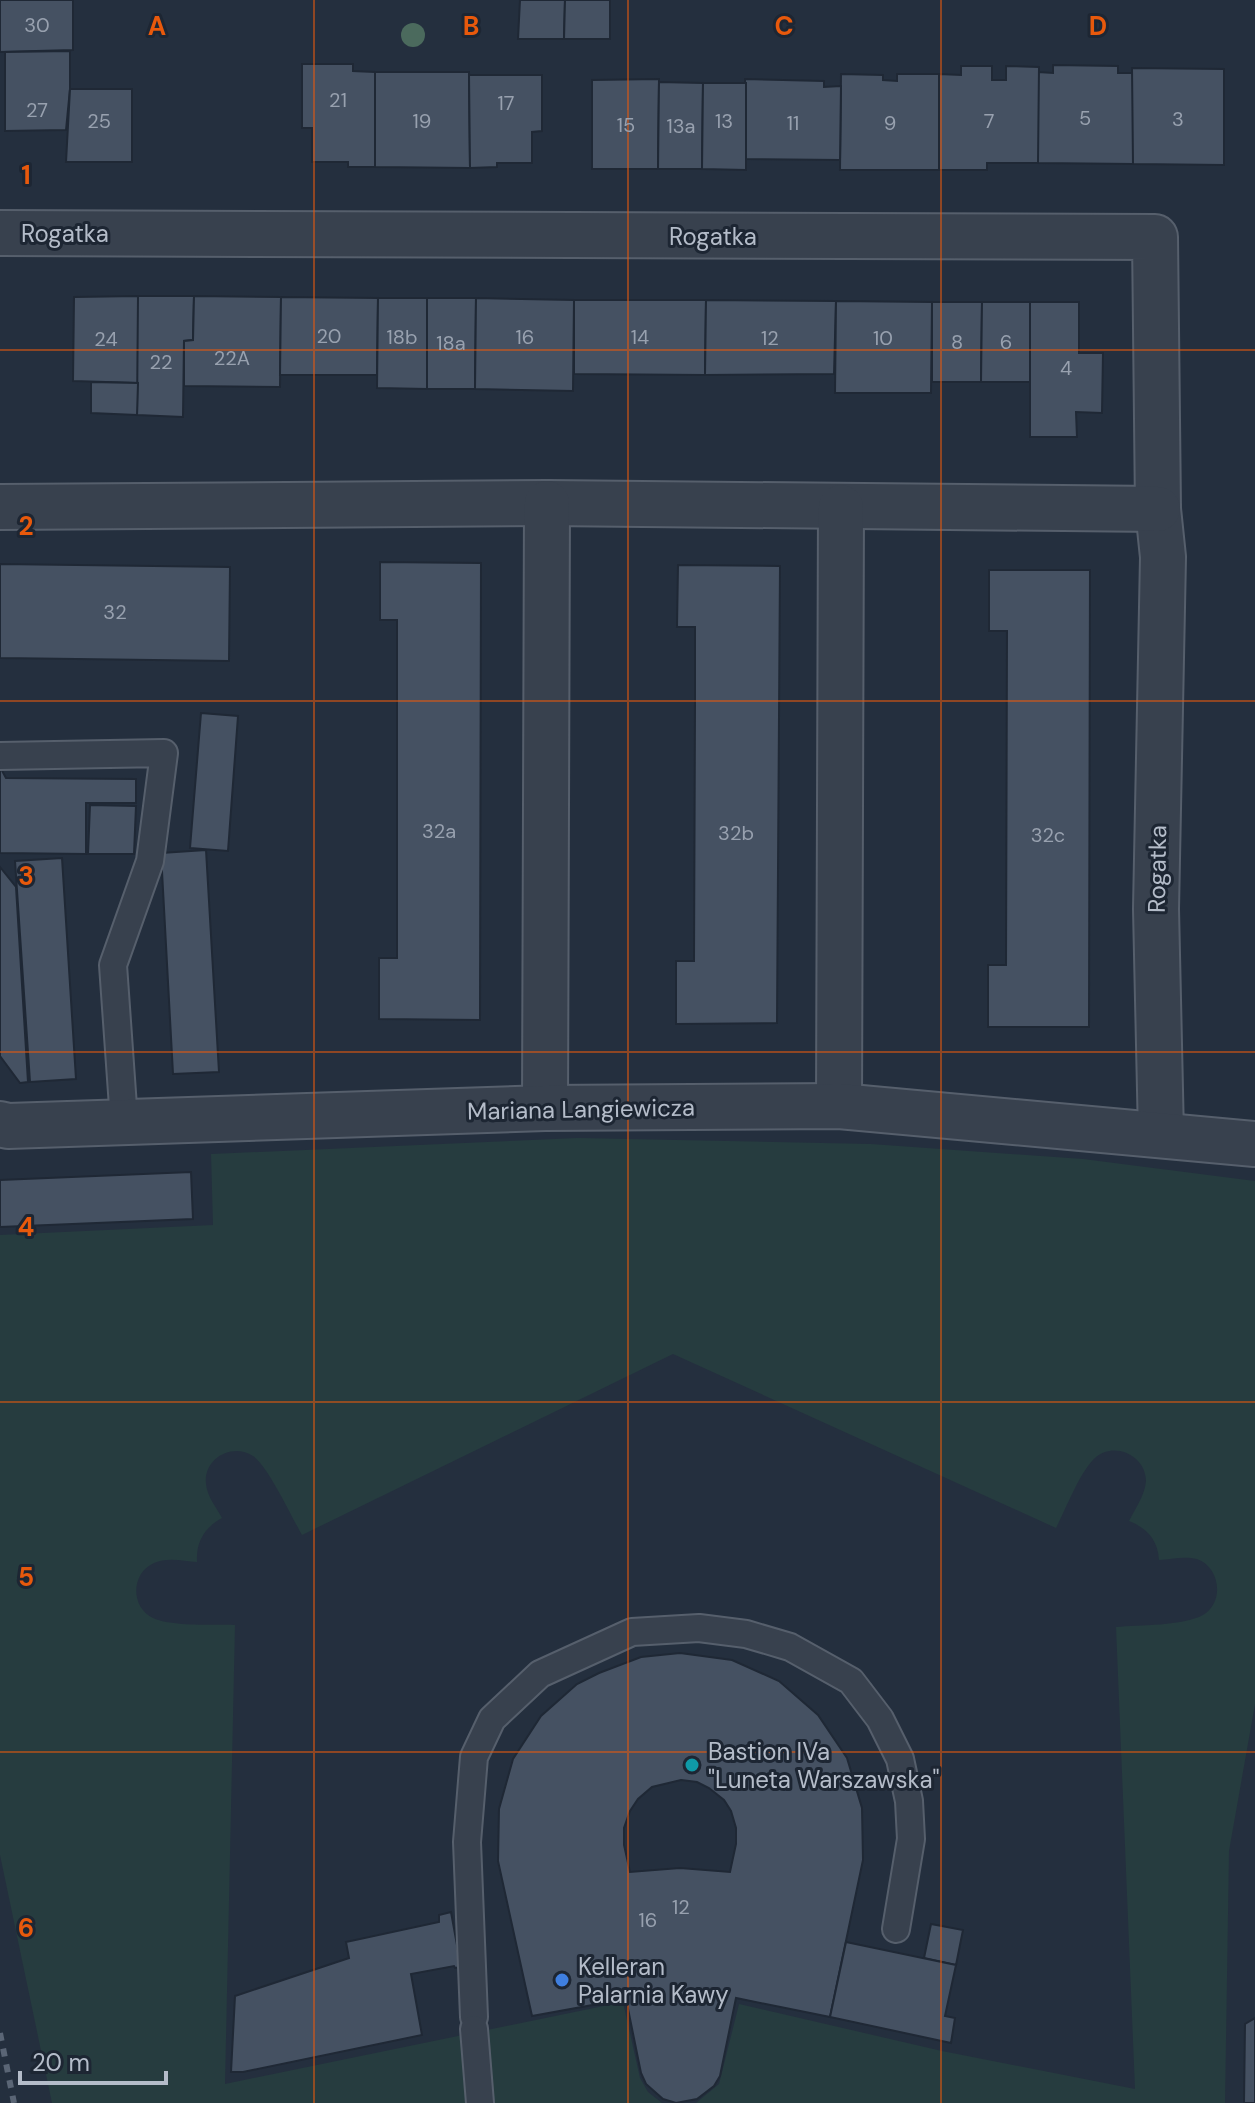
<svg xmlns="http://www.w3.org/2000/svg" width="1255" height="2103" viewBox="0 0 1255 2103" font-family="'DM Sans',sans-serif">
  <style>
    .green { fill: #263c3f }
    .building { fill: #455162; stroke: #1f2835; stroke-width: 2; fill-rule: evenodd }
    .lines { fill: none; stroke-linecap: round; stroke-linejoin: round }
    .lane-casing { stroke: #565f6c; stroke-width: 30 }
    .street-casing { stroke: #565f6c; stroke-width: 48 }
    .lane { stroke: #38414e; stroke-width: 26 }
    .street { stroke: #38414e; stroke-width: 44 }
    .rail { stroke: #5a6575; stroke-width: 6; stroke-dasharray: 8 8; stroke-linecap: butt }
    .tree { fill: #4b6a5d }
    .grid { fill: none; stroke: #e8590c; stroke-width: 2; stroke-opacity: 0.55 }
    .culture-dot { fill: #0f9aa8; stroke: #1d2633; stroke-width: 3 }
    .shop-dot { fill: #3f7fe0; stroke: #1d2633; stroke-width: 3 }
    .labels { text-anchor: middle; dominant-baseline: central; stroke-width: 6; stroke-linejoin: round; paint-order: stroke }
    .number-label { font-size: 20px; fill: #98a1af }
    .street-label { font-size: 24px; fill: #b4bcc9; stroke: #1d2633 }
    .poi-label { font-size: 24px; fill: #b4bcc9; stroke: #1d2633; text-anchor: start }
    .grid-label { font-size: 26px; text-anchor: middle; font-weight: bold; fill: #e8590c; stroke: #1d2633; stroke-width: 6; stroke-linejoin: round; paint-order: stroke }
  </style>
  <rect width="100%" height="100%" fill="#242f3e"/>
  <path class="green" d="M578,1138L871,1144L1083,1159L1255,1181V1704L1229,1851L1225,2103H696L719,2084L739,2004L942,2051L1135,2089L1116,1627C1139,1625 1183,1626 1203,1615C1225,1602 1220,1567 1197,1559C1185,1556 1171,1559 1159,1560C1158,1540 1147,1528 1129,1521C1135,1509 1145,1495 1146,1481C1146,1456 1115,1441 1096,1457C1080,1471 1066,1509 1056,1528L673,1354L302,1535C291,1516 268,1466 253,1456C232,1442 203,1459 206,1484C207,1496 216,1507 222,1518C204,1528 196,1542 197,1562C184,1561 167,1557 154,1563C131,1573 130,1607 153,1618C173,1627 213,1624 235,1625L225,2084L623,2002L640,2078L648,2092L662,2103H52L0,1855V1235L213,1225L211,1154Z"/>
  <g class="building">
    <polygon points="0,0 73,0 73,50 0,52"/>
    <polygon points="520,0 565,0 564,39 518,39"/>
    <polygon points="565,0 610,0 610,39 564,39"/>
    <polygon points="70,51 70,89 66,130 5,131 5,52"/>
    <polygon points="302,64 353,64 353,71 375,72 375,167 348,167 348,162 312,162 312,128 302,128"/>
    <polygon points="1053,65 1118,66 1118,73 1133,73 1133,164 1038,163 1038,72 1053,73"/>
    <polygon points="961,66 992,66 992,80 1006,80 1006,66 1039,67 1038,163 987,163 987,170 939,170 939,74 961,75"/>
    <polygon points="1132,68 1224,69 1224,165 1133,164"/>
    <polygon points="375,72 469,72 470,168 375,167"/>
    <polygon points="841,74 883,75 883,80 897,81 897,74 939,74 939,170 840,170"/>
    <polygon points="469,75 542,75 542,131 532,132 532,163 497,163 497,167 470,168"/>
    <polygon points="659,79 658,169 592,169 592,80"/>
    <polygon points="745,79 824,81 824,87 841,86 840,160 746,159"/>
    <polygon points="659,82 703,83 702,169 658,169"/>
    <polygon points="703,83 746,83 746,170 702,169"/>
    <polygon points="70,89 132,89 132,162 66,162"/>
    <polygon points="138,296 138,383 73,381 74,297"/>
    <polygon points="138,296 194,296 193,340 184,341 183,417 137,415"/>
    <polygon points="194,296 281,297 280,387 184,386 184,341 193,340"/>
    <polygon points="281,297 378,298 377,375 280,375"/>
    <polygon points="378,298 427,298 427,389 377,388"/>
    <polygon points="427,298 476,298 475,389 427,389"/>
    <polygon points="476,298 574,300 573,391 475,389"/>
    <polygon points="574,300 706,300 705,375 574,374"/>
    <polygon points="706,300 836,301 834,374 705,375"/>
    <polygon points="836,301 932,302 931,393 835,393"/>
    <polygon points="932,302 982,302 981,382 932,382"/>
    <polygon points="982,302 1030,302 1030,382 981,382"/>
    <polygon points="1030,302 1079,302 1079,353 1103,353 1102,413 1076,412 1077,437 1030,437"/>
    <polygon points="91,382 138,383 137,415 91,413"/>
    <polygon points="380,562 481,563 480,1020 379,1019 379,958 397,958 397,620 380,620"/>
    <polygon points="0,564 230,567 229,661 0,658"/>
    <polygon points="678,565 780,566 777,1023 676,1024 676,961 694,961 695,704 695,627 677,627"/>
    <polygon points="989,570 1090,570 1089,1027 988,1027 988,965 1006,965 1007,631 989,631"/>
    <polygon points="201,713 238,716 228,851 190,848"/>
    <polygon points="0,767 6,778 136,779 136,803 86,803 86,854 0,853"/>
    <polygon points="90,805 136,806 134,854 88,854"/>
    <polygon points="206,850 219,1072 173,1074 161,853"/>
    <polygon points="62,858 76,1079 30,1082 15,861"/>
    <polygon points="0,867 16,887 28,1082 20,1083 0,1056"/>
    <polygon points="191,1172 193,1219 0,1227 0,1180"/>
    <path d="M680,1653L732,1660L779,1681L818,1715L847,1758L862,1808L863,1860L830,2017L736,1998L720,2076L714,2086L697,2099L676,2103L663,2099L646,2084L641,2073L626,1999L532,2016L498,1861L499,1809L513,1759L541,1716L577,1684L599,1673L641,1657ZM681,1780L697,1782L709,1788L724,1800L731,1811L736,1828V1844L730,1872L680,1868L630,1872L624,1845V1828L630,1811L638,1799L652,1787Z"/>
    <polygon points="451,1912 461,1967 455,1968 454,1966 411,1974 422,2035 243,2072 231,2072 235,1996 349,1958 346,1942 439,1922 439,1915"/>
    <polygon points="931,1924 963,1930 956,1965 924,1958"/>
    <polygon points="846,1942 956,1965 945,2016 955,2018 951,2043 830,2017"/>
    <polygon points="1255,2018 1255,2103 1244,2103 1245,2024"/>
  </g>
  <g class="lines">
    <defs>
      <g id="lane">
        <polyline points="0,756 164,753 150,861 113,965 124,1121"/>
        <polyline points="474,2017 467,1842 474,1757 492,1719 540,1674 632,1632 699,1628 746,1634 790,1647 851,1681 880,1719 900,1759 909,1801 911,1839 896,1929"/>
        <polyline points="474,2029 480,2103"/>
      </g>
      <g id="street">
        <polyline points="0,233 1155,237 1158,509 1163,557 1156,909 1161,1135"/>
        <polyline points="0,507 547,503 1158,509"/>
        <polyline points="839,1106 841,507"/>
        <polyline points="545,1108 547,503"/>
        <polyline points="0,1124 8,1126 545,1108 839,1106 1255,1144"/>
      </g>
    </defs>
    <use href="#lane" class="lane-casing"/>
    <use href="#street" class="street-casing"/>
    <use href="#lane" class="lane"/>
    <use href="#street" class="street"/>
    <polyline class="rail" points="0,2033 14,2103"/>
  </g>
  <circle class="tree" cx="413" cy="35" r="12"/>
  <path class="grid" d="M314,0V2103M628,0V2103M941,0V2103M0,350H1255M0,701H1255M0,1052H1255M0,1402H1255M0,1752H1255"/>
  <circle class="culture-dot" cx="692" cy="1765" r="8"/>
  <circle class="shop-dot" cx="562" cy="1980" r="8"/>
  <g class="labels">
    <g class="number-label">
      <text x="37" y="25">30</text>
      <text x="338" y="100">21</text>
      <text x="506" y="103">17</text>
      <text x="37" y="110">27</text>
      <text x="1085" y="118">5</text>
      <text x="1178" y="119">3</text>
      <text x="99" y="121">25</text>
      <text x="422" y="121">19</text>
      <text x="724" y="121">13</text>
      <text x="989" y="121">7</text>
      <text x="793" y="123">11</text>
      <text x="890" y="123">9</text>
      <text x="626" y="125">15</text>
      <text x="681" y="126">13a</text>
      <text x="329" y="336">20</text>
      <text x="402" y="337">18b</text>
      <text x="525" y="337">16</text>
      <text x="640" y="337">14</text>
      <text x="770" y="338">12</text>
      <text x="883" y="338">10</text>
      <text x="106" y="339">24</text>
      <text x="957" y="342">8</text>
      <text x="1006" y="342">6</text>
      <text x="451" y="343">18a</text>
      <text x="232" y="358">22A</text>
      <text x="161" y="362">22</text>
      <text x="1066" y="368">4</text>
      <text x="115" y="612">32</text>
      <text x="439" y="831">32a</text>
      <text x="736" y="833">32b</text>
      <text x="1048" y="835">32c</text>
      <text x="681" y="1907">12</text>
      <text x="648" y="1920">16</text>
    </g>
    <g class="street-label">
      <text x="65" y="233">Rogatka</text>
      <text x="713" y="236">Rogatka</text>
      <text transform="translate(1157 869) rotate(-89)">Rogatka</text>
      <text transform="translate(581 1109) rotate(-1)">Mariana Langiewicza</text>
    </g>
    <g class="poi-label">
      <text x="708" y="1751">Bastion IVa<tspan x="708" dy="28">"Luneta Warszawska"</tspan></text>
      <text x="578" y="1966">Kelleran<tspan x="578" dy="28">Palarnia Kawy</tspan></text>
    </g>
  </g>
  <g class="grid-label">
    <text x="157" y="35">A</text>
    <text x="471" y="35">B</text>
    <text x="784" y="35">C</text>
    <text x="1098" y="35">D</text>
    <text x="26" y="184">1</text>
    <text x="26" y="535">2</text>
    <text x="26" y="885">3</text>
    <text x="26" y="1236">4</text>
    <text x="26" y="1586">5</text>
    <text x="26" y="1937">6</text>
  </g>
  <path d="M20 2071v12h146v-12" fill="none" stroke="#b4bcc9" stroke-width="4"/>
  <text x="32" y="2071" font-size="24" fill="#b4bcc9" stroke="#1d2633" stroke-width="6" paint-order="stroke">20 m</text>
</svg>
